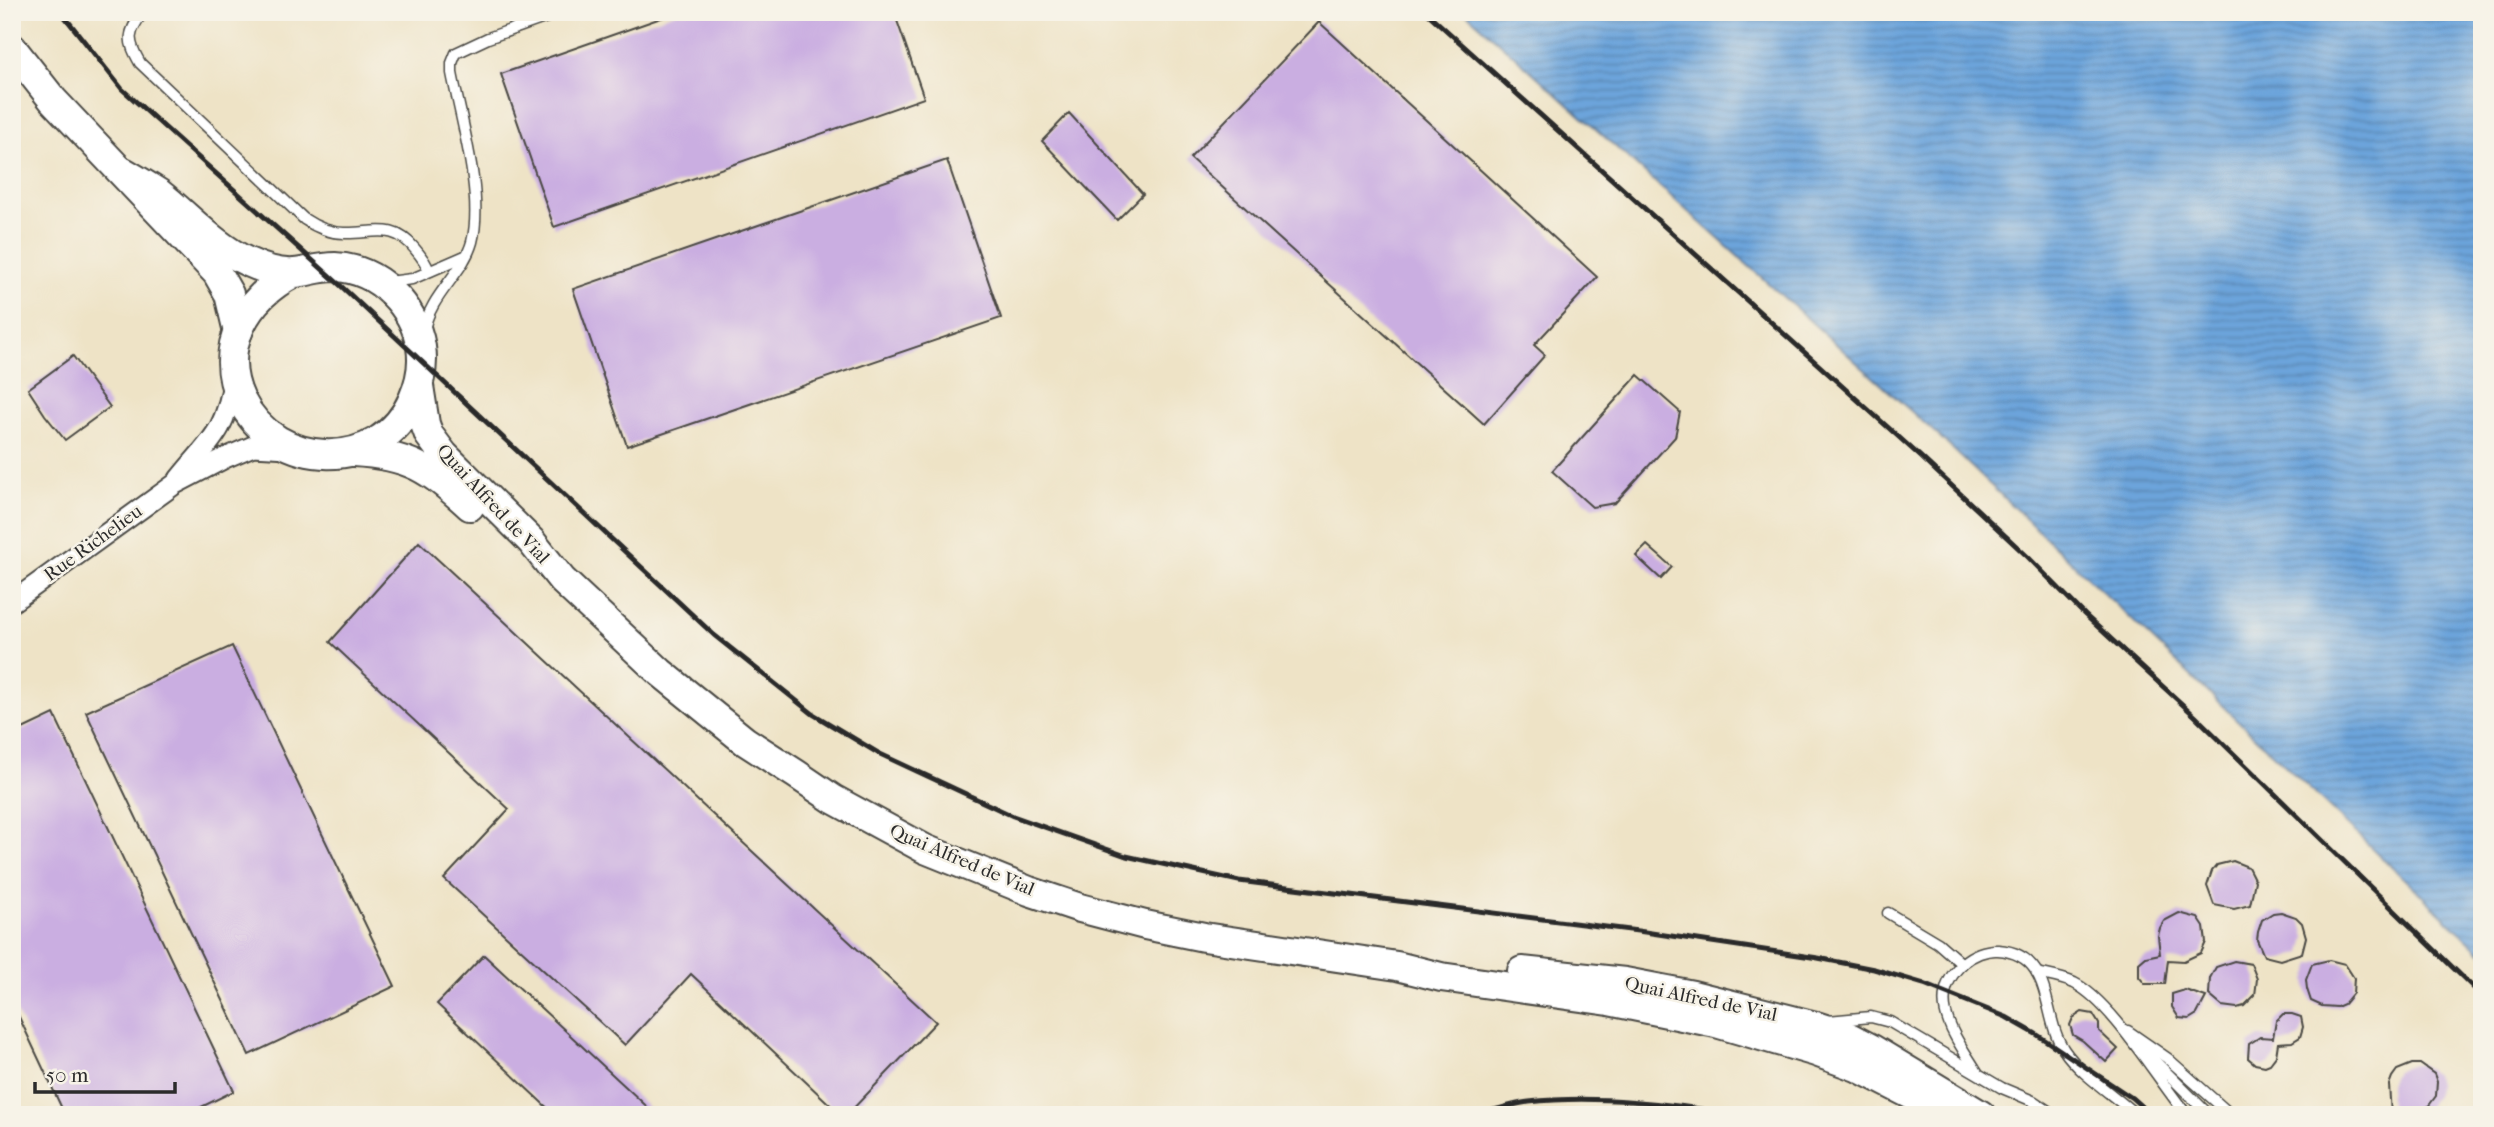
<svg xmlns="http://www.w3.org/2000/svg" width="2494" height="1127" viewBox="0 0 2494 1127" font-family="'IM FELL French Canon',serif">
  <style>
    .water { fill: url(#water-rules); stroke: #4c6883; stroke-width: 2 }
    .building { fill: #caaee1 }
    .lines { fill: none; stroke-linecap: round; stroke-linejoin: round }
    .lane-casing { stroke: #484742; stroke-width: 13 }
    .street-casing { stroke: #484742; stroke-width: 23 }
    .secondary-casing { stroke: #484742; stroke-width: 32 }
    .lane { stroke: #fff; stroke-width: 10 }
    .street { stroke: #fff; stroke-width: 19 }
    .secondary { stroke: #fff; stroke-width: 28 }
    .rail { stroke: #2b2b2b; stroke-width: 5 }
    .labels { text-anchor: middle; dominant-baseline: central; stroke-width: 5; stroke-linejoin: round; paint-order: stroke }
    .street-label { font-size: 19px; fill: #2b2b2b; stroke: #f7f3e8 }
  </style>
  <defs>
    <pattern id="water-rules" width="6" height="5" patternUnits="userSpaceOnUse" patternTransform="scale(1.75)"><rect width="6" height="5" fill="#6ca4db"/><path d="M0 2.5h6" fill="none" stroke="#5986b2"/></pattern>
  </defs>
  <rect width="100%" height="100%" fill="#f7f3e8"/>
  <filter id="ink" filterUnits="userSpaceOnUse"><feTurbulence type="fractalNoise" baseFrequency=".0143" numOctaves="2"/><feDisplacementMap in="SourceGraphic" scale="14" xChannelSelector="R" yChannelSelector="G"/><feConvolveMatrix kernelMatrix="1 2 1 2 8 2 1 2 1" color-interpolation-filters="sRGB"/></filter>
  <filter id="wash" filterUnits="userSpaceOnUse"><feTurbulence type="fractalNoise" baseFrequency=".00686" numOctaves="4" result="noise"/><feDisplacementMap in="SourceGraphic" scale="28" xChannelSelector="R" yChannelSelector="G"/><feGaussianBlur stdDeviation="1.57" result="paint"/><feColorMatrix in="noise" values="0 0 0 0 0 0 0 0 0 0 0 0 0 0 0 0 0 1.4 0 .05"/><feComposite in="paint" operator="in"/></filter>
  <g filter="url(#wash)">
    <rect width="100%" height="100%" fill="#eee3c6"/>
    <polygon class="water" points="1465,12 2482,12 2482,953 1941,438"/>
    <g id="blocks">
      <g class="building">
        <polygon points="678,12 894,12 924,98 554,227 501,74"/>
        <polygon points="1319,22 1597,277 1534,345 1545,355 1484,424 1190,158"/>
        <polygon points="1069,113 1143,194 1117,220 1042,141"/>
        <polygon points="947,160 1001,318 627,446 573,289"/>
        <polygon points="73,356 110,407 65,440 45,415 28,389"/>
        <polygon points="1638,375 1680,412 1675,437 1615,503 1592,507 1552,471"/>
        <polygon points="419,542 936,1022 847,1115 841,1115 691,974 625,1045 444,879 509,809 330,642"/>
        <polygon points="1647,545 1672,567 1661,579 1636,556"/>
        <polygon points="232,646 395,986 249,1055 86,712"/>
        <polygon points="54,714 234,1091 185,1115 65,1115 12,1002 12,734"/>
        <polygon points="2233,861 2248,867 2255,881 2250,905 2234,909 2214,905 2207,886 2212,871 2217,865"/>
        <polygon points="2281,912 2296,917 2302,923 2306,937 2302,953 2280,960 2264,956 2257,940 2258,932 2262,920 2273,913"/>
        <polygon points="2179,913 2198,918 2204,927 2206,942 2201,953 2184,961 2168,960 2165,984 2145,984 2139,977 2139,963 2146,957 2160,954 2158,936 2160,928 2164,921"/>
        <polygon points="484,955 656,1115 555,1115 437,1004"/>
        <polygon points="2329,960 2345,964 2354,978 2353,993 2344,1004 2337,1007 2322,1006 2311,1001 2307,989 2306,980 2312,964"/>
        <polygon points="2234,961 2251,964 2257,979 2255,995 2244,1006 2237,1008 2222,1006 2209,995 2210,978 2216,967"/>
        <polygon points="2185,990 2206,997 2197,1014 2189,1019 2179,1018 2172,1007 2172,994"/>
        <polygon points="2082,1012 2093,1014 2099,1024 2099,1031 2118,1049 2106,1062 2083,1041 2073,1035 2070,1025 2073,1018"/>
        <polygon points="2283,1014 2292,1014 2301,1017 2303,1027 2300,1037 2292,1042 2278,1043 2276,1056 2270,1064 2265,1066 2255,1064 2248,1058 2249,1044 2260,1037 2273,1038 2276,1021"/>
        <polygon points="2412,1064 2420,1064 2434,1074 2437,1082 2436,1096 2427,1108 2420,1111 2391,1114 2389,1085 2392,1077 2397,1070"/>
      </g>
    </g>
  </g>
  <g filter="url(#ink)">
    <use href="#blocks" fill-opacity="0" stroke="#484742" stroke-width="2"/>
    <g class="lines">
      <defs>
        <g id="lane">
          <path d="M143,12C127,34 127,40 140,63L304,219C316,227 329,233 344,233C374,234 393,222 415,249C421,256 426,262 429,271"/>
          <polyline points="389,282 412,279 465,256"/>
          <path d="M424,331C429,296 463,274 472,242C484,196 461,120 452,73V63L456,53L488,38L561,12"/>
          <polyline points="1888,913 1938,943 1962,964"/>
          <path d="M2037,973C2050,976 2063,978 2074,983C2112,1002 2158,1080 2187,1115"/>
          <polyline points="1828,1021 1871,1017 1890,1022 2002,1088 2033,1101 2054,1115"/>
          <polyline points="2128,1031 2167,1058 2231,1115"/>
          <polyline points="2144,1050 2209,1115"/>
          <path d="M1977,1072C1955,1036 1924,999 1963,963C1972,955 1986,949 1998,950C2055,954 2041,1016 2064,1050C2080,1074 2114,1095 2136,1115"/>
        </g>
        <g id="street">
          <path d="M179,479C210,440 225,434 233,382"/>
          <polyline points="12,602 175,484 225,458 253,446 289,448"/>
        </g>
        <g id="secondary">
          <polyline points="12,48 53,100 217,273 229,294 238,332"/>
          <path d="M124,172C136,179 148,186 160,194C188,216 214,246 248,262C261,268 279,274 294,273C308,272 318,267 335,267C379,269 414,306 421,347C424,365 420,383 413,399C381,474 276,471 241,400C216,347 247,297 294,273"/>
          <polyline points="419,386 425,424 429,435 444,455 531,541 562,580 660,672 745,741 796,774 833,799 925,849 1029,891 1080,908 1145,925 1204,937 1397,966 1441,977 1609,1001 1716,1023 1816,1052 1857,1067 1951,1115"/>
          <path d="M353,452C410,455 429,469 470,506"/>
          <polyline points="1522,971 1625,982 1693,995 1816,1026 1847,1036 1872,1049 1981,1115"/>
        </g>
      </defs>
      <use href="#lane" class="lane-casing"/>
      <use href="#street" class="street-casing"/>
      <use href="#secondary" class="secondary-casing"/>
      <use href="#lane" class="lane"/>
      <use href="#street" class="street"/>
      <use href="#secondary" class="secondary"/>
      <g class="rail">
        <polyline points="61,12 122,89 341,286 714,635 813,714 878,753 1013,816 1126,856 1239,881 1638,931 1818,958 1874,969 1924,984 2006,1017 2036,1034 2132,1098 2151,1115"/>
        <polyline points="1426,12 1921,457 2028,557 2085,615 2195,716 2482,996"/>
        <path d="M1477,1115C1494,1110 1512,1104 1529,1102C1594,1095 1673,1103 1737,1115"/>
      </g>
    </g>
  </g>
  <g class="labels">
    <g class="street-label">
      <text transform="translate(493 504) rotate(47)">Quai Alfred de Vial</text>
      <text transform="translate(93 543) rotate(-36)">Rue Richelieu</text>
      <text transform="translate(962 860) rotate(23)">Quai Alfred de Vial</text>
      <text transform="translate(1701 999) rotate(12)">Quai Alfred de Vial</text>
    </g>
  </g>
  <rect width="2494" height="1127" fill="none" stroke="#f7f3e8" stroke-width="42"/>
  <path d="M35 1082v10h140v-10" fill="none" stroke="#2b2b2b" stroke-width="3.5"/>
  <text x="46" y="1082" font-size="21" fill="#2b2b2b" stroke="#f7f3e8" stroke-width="5" paint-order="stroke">50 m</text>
</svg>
